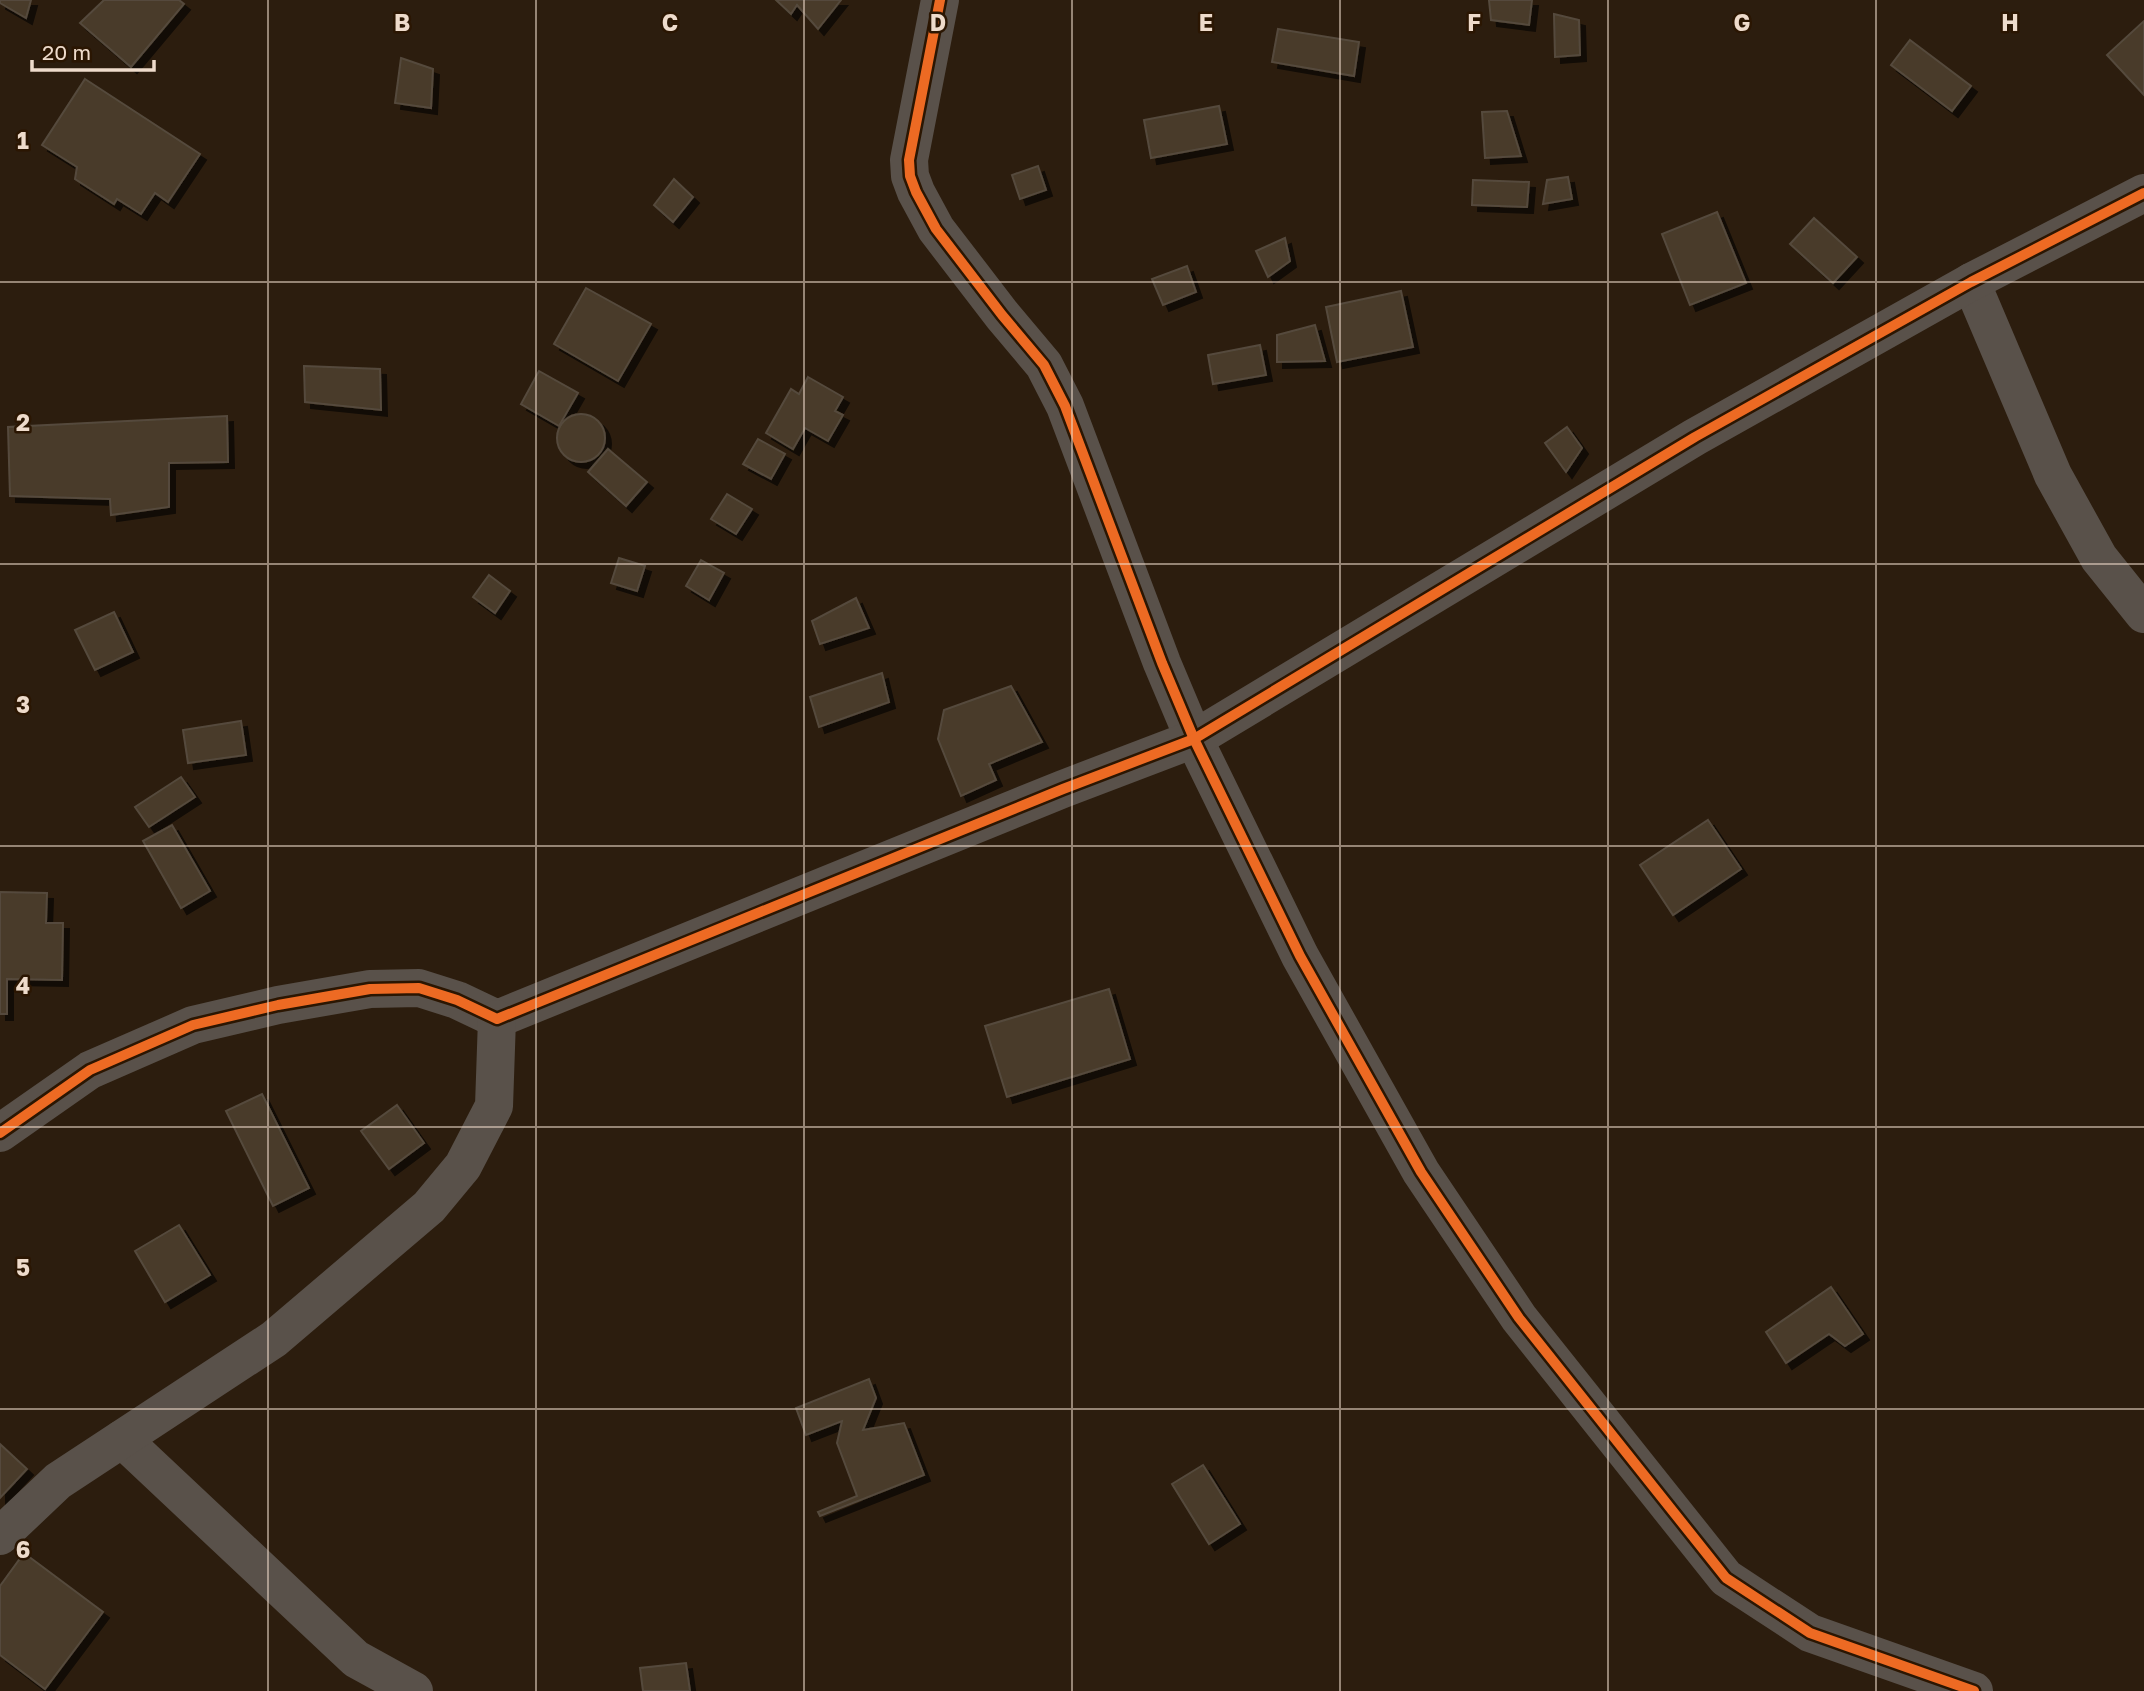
<svg xmlns="http://www.w3.org/2000/svg" width="2144" height="1691" viewBox="0 0 2144 1691" font-family="'Golos Text',sans-serif">
  <style>
    .building { fill: #483b2a; stroke: #554a3c; stroke-width: 2; filter: url(#shadow) }
    .lines { fill: none; stroke-linecap: round; stroke-linejoin: round }
    .minor { stroke: #59514a; stroke-width: 38 }
    .cycleway-casing { stroke: #2b1602; stroke-width: 15 }
    .cycleway { stroke: #ed6a23; stroke-width: 10 }
    .grid { fill: none; stroke: #eedbcb; stroke-width: 2; stroke-opacity: 0.55 }
    .grid-label { font-size: 23px; text-anchor: middle; font-weight: bold; fill: #eedbcb; stroke: #2b1602; stroke-width: 5; stroke-linejoin: round; paint-order: stroke }
  </style>
  <defs>
    <filter id="shadow"><feDropShadow dx="6" dy="6" stdDeviation="0" flood-color="#0009"/></filter>
  </defs>
  <rect width="100%" height="100%" fill="#2c1d0e"/>
  <g class="building">
    <polygon points="0,0 31,0 26,18 0,3"/>
    <polygon points="104,0 179,0 184,4 131,67 80,23"/>
    <polygon points="776,0 841,0 818,29 797,5 791,14"/>
    <polygon points="1489,0 1532,0 1529,25 1491,20"/>
    <polygon points="1554,14 1579,20 1580,55 1555,57"/>
    <polygon points="2144,21 2144,95 2107,55"/>
    <polygon points="1278,29 1359,42 1354,76 1272,62"/>
    <polygon points="1910,40 1971,86 1952,111 1891,65"/>
    <polygon points="401,58 433,69 431,108 395,103"/>
    <polygon points="85,79 200,154 168,202 155,193 141,214 117,199 114,204 75,179 77,167 42,145"/>
    <polygon points="1219,106 1227,144 1151,158 1144,120"/>
    <polygon points="1507,111 1521,156 1485,158 1482,112"/>
    <polygon points="1038,166 1046,190 1020,199 1012,175"/>
    <polygon points="1568,177 1572,199 1543,204 1547,180"/>
    <polygon points="674,179 693,197 673,222 654,205"/>
    <polygon points="1473,180 1529,182 1527,207 1472,205"/>
    <polygon points="1717,212 1746,283 1690,305 1662,234"/>
    <polygon points="1814,218 1857,257 1833,283 1790,244"/>
    <polygon points="1285,238 1290,261 1268,277 1256,251"/>
    <polygon points="1187,266 1196,292 1163,305 1152,279"/>
    <polygon points="586,288 651,324 618,381 554,344"/>
    <polygon points="1401,291 1413,347 1337,362 1326,307"/>
    <polygon points="1315,325 1325,361 1277,362 1277,335"/>
    <polygon points="1260,345 1266,375 1213,384 1208,355"/>
    <polygon points="304,366 380,369 381,410 305,402"/>
    <polygon points="539,371 578,393 559,426 521,404"/>
    <polygon points="808,377 843,397 835,411 843,415 828,441 805,428 793,449 766,433 791,389 799,394"/>
    <circle cx="581" cy="438" r="24"/>
    <polygon points="227,416 228,462 169,463 169,507 111,515 110,499 10,496 8,427"/>
    <polygon points="1567,427 1582,448 1566,472 1545,443"/>
    <polygon points="758,439 785,454 771,479 743,464"/>
    <polygon points="608,449 647,482 626,506 588,472"/>
    <polygon points="727,494 752,509 736,534 711,519"/>
    <polygon points="619,558 645,566 637,591 611,583"/>
    <polygon points="701,560 724,573 709,600 686,586"/>
    <polygon points="489,575 510,591 495,613 473,597"/>
    <polygon points="856,598 869,628 820,644 812,621"/>
    <polygon points="114,612 133,652 95,670 75,630"/>
    <polygon points="882,673 889,702 819,727 810,697"/>
    <polygon points="1011,686 1042,742 989,764 996,780 961,796 938,739 944,710"/>
    <polygon points="241,721 246,755 188,763 183,730"/>
    <polygon points="181,777 195,797 149,827 135,807"/>
    <polygon points="1708,820 1741,869 1673,915 1640,865"/>
    <polygon points="172,825 210,891 181,908 143,841"/>
    <polygon points="0,892 47,893 46,923 63,923 62,980 7,979 7,1014 0,1014"/>
    <polygon points="1109,989 1130,1059 1007,1097 985,1026"/>
    <polygon points="262,1094 309,1188 273,1206 226,1111"/>
    <polygon points="397,1105 424,1143 389,1169 361,1131"/>
    <polygon points="179,1225 210,1275 165,1302 135,1251"/>
    <polygon points="1831,1287 1863,1334 1845,1346 1829,1334 1786,1363 1766,1332"/>
    <polygon points="869,1379 876,1398 863,1430 904,1423 924,1475 820,1516 818,1512 857,1496 837,1443 842,1421 806,1435 796,1408"/>
    <polygon points="0,1444 27,1469 0,1498"/>
    <polygon points="1203,1465 1240,1524 1209,1544 1172,1484"/>
    <polygon points="24,1553 103,1612 45,1689 0,1655 0,1586"/>
    <polygon points="686,1663 690,1691 643,1691 640,1668"/>
  </g>
  <g class="lines">
    <g class="minor">
      <polyline points="940,0 909,160 910,176 916,192 936,229 1002,315 1044,365 1065,406 1162,663 1194,739 1300,956 1421,1172 1519,1318 1726,1578 1810,1633 1974,1691"/>
      <polyline points="1971,282 2053,475 2099,558 2144,614"/>
      <polyline points="0,1133 90,1070 193,1025 278,1005 370,989 419,988 457,1000 497,1019 1063,789 1194,739 1695,437 1971,282 2144,193"/>
      <polyline points="122,1439 356,1659 414,1691"/>
      <polyline points="0,1536 58,1481 274,1339 429,1207 463,1166 494,1106 497,1019"/>
    </g>
    <defs>
      <g id="cycleway">
        <polyline points="940,0 909,160 910,176 916,192 936,229 1002,315 1044,365 1065,406 1162,663 1194,739 1300,956 1421,1172 1519,1318 1726,1578 1810,1633 1974,1691"/>
        <polyline points="0,1133 90,1070 193,1025 278,1005 370,989 419,988 457,1000 497,1019 1063,789 1194,739 1695,437 1971,282 2144,193"/>
      </g>
    </defs>
    <use href="#cycleway" class="cycleway-casing"/>
    <use href="#cycleway" class="cycleway"/>
  </g>
  <path class="grid" d="M268,0V1691M536,0V1691M804,0V1691M1072,0V1691M1340,0V1691M1608,0V1691M1876,0V1691M0,282H2144M0,564H2144M0,846H2144M0,1127H2144M0,1409H2144"/>
  <g class="grid-label">
    <text x="402" y="31">B</text>
    <text x="670" y="31">C</text>
    <text x="938" y="31">D</text>
    <text x="1206" y="31">E</text>
    <text x="1474" y="31">F</text>
    <text x="1742" y="31">G</text>
    <text x="2010" y="31">H</text>
    <text x="23" y="149">1</text>
    <text x="23" y="431">2</text>
    <text x="23" y="713">3</text>
    <text x="23" y="994">4</text>
    <text x="23" y="1276">5</text>
    <text x="23" y="1558">6</text>
  </g>
  <path d="M32 60v10h122v-10" fill="none" stroke="#eedbcb" stroke-width="3.5"/>
  <text x="42" y="60" font-size="21" fill="#eedbcb" stroke="#2b1602" stroke-width="5" paint-order="stroke">20 m</text>
</svg>
